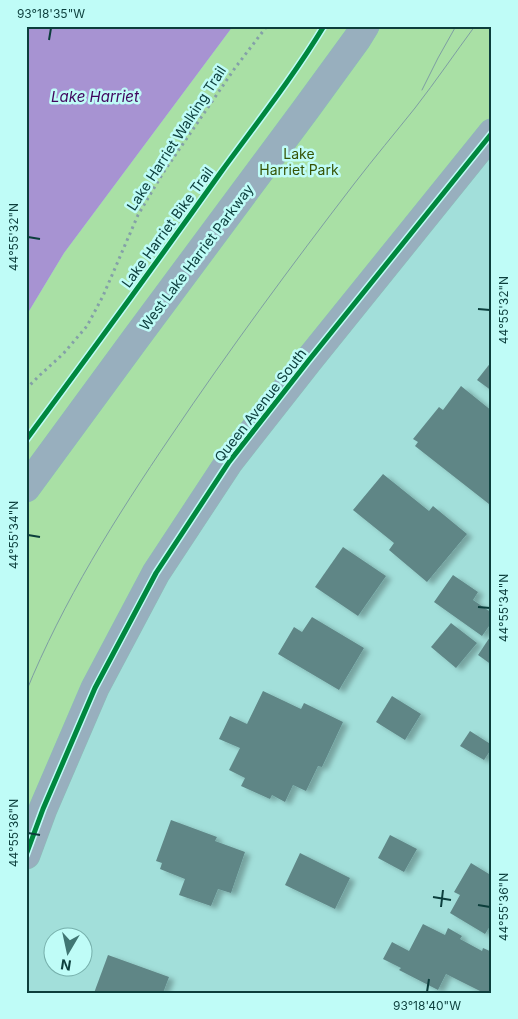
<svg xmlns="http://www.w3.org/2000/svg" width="518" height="1019" viewBox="0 0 518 1019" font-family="Inter,sans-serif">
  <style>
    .green { fill: #a9e0a5 }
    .water { fill: #a793d2 }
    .building { fill: #5f8686; filter: url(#shadow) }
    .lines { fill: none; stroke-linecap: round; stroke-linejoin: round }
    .minor-casing { stroke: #8cbdb9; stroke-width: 29 }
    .path { stroke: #84a0a8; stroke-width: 3; stroke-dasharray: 2.5 4; stroke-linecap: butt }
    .minor { stroke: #98afbe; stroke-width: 28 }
    .tram { stroke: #7e9ea3; stroke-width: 1 }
    .cycleway-casing { stroke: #bffcf7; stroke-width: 8 }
    .cycleway { stroke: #00873e; stroke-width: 5 }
    .ticks { fill: none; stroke: #0c3e3c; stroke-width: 2 }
    .labels { text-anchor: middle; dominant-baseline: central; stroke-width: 5; stroke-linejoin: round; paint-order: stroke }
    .street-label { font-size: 14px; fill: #0c3e3c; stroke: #bffcf7 }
    .park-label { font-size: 14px; fill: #365406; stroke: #bffcf7 }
    .water-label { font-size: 15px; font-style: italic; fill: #41065e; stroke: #bffcf7 }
    .neatline { fill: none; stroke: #0c3e3c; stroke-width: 2 }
    .ticks-label { font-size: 12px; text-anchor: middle; fill: #0c3e3c }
  </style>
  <defs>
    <filter id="shadow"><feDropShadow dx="5.5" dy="3" stdDeviation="2.5" flood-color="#0004"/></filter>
  </defs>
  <rect width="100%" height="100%" fill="#a2dfda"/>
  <polygon class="green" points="233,26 492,26 492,133 156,573 26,855 26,316 64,253"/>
  <polygon class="water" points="26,26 233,26 64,253 26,316"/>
  <g class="building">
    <polygon points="492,361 492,391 477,380"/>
    <polygon points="461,386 492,411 492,501 489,504 415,446 418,442 413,439 439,407 443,410"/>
    <polygon points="383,474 429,511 433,506 467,534 427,582 389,550 394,543 353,510"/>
    <polygon points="343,547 386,576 358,616 315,587"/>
    <polygon points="453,575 478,592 473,600 492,613 492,622 482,636 434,602"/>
    <polygon points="312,617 364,648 339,690 278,654 294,627 302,632"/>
    <polygon points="451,623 477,643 456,668 431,647"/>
    <polygon points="492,634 492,665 478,655"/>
    <polygon points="263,691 301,709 304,703 343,722 322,767 318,766 306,791 293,785 285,802 272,795 270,799 241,786 245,778 229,770 240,748 219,739 230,716 247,724"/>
    <polygon points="392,696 421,714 405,740 376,722"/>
    <polygon points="470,731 492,745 492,748 484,760 460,746"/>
    <polygon points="171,820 217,837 215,841 245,852 231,893 218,889 211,906 179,895 185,879 160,869 162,863 156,861"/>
    <polygon points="390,835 417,849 404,872 378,858"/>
    <polygon points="300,853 350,878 335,909 285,885"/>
    <polygon points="471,863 489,874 492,868 492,923 485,934 450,913 460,895 454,892"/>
    <polygon points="423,924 445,935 448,928 462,936 460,939 482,951 483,948 492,952 492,993 484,993 446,974 438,990 399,970 401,968 383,959 392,942 409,951"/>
    <polygon points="108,955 169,977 163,993 94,993"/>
  </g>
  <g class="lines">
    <defs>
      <g id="minor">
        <polyline points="26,488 136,338 306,109 357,39 365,26"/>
        <polyline points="26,855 43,809 95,688 156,573 229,462 309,360 492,133"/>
      </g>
    </defs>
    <use href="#minor" class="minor-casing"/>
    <polyline class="path" points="26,389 40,375 63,354 87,326 103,296 138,215 163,173 235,68 267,26"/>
    <use href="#minor" class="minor"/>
    <g class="tram">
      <polyline points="422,90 438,58 456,26"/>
      <path d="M26,692C63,601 116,517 171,436C229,350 291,266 354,184C374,158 395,133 415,108C436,81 455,53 475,26"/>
    </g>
    <defs>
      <g id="cycleway">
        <path d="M26,440C92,351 157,262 221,172C256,124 293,77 324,26"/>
        <polyline points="26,855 43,809 95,688 156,573 229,462 309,360 492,133"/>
      </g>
    </defs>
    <use href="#cycleway" class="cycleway-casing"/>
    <use href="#cycleway" class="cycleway"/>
  </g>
  <path class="ticks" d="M49,40L51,28M28,237L40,239M478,309L490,310M28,535L40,537M478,607L490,608M28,833L40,835M433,897L451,900M478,905L490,907M441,907L443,890M427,992L429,979"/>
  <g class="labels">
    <g class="street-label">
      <text transform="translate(176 138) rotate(-57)">Lake Harriet Walking Trail</text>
      <text transform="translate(167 227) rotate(-54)">Lake Harriet Bike Trail</text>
      <text transform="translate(196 257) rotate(-53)">West Lake Harriet Parkway</text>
      <text transform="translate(260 405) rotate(-52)">Queen Avenue South</text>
    </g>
    <g class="park-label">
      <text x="299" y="153">Lake<tspan x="299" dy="16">Harriet Park</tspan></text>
    </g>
    <g class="water-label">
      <text x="95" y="96">Lake Harriet</text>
    </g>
  </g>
  <rect width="518" height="1019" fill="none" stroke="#bffcf7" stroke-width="55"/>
  <g transform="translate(68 952) rotate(189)"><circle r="24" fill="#bffcf7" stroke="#77b0ac"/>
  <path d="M0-4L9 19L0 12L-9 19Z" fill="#407673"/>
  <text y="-8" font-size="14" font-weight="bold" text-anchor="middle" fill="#0c3e3c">N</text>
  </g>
  <rect x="28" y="28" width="462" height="964" class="neatline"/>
  <g class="ticks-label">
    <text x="51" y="18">93°18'35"W</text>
    <text transform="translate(14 237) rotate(-90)" y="4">44°55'32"N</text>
    <text transform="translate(504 310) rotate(-90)" y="4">44°55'32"N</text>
    <text transform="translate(14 535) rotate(-90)" y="4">44°55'34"N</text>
    <text transform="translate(504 608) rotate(-90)" y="4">44°55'34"N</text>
    <text transform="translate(14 833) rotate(-90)" y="4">44°55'36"N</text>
    <text transform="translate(504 907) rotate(-90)" y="4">44°55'36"N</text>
    <text x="427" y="1010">93°18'40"W</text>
  </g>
</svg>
